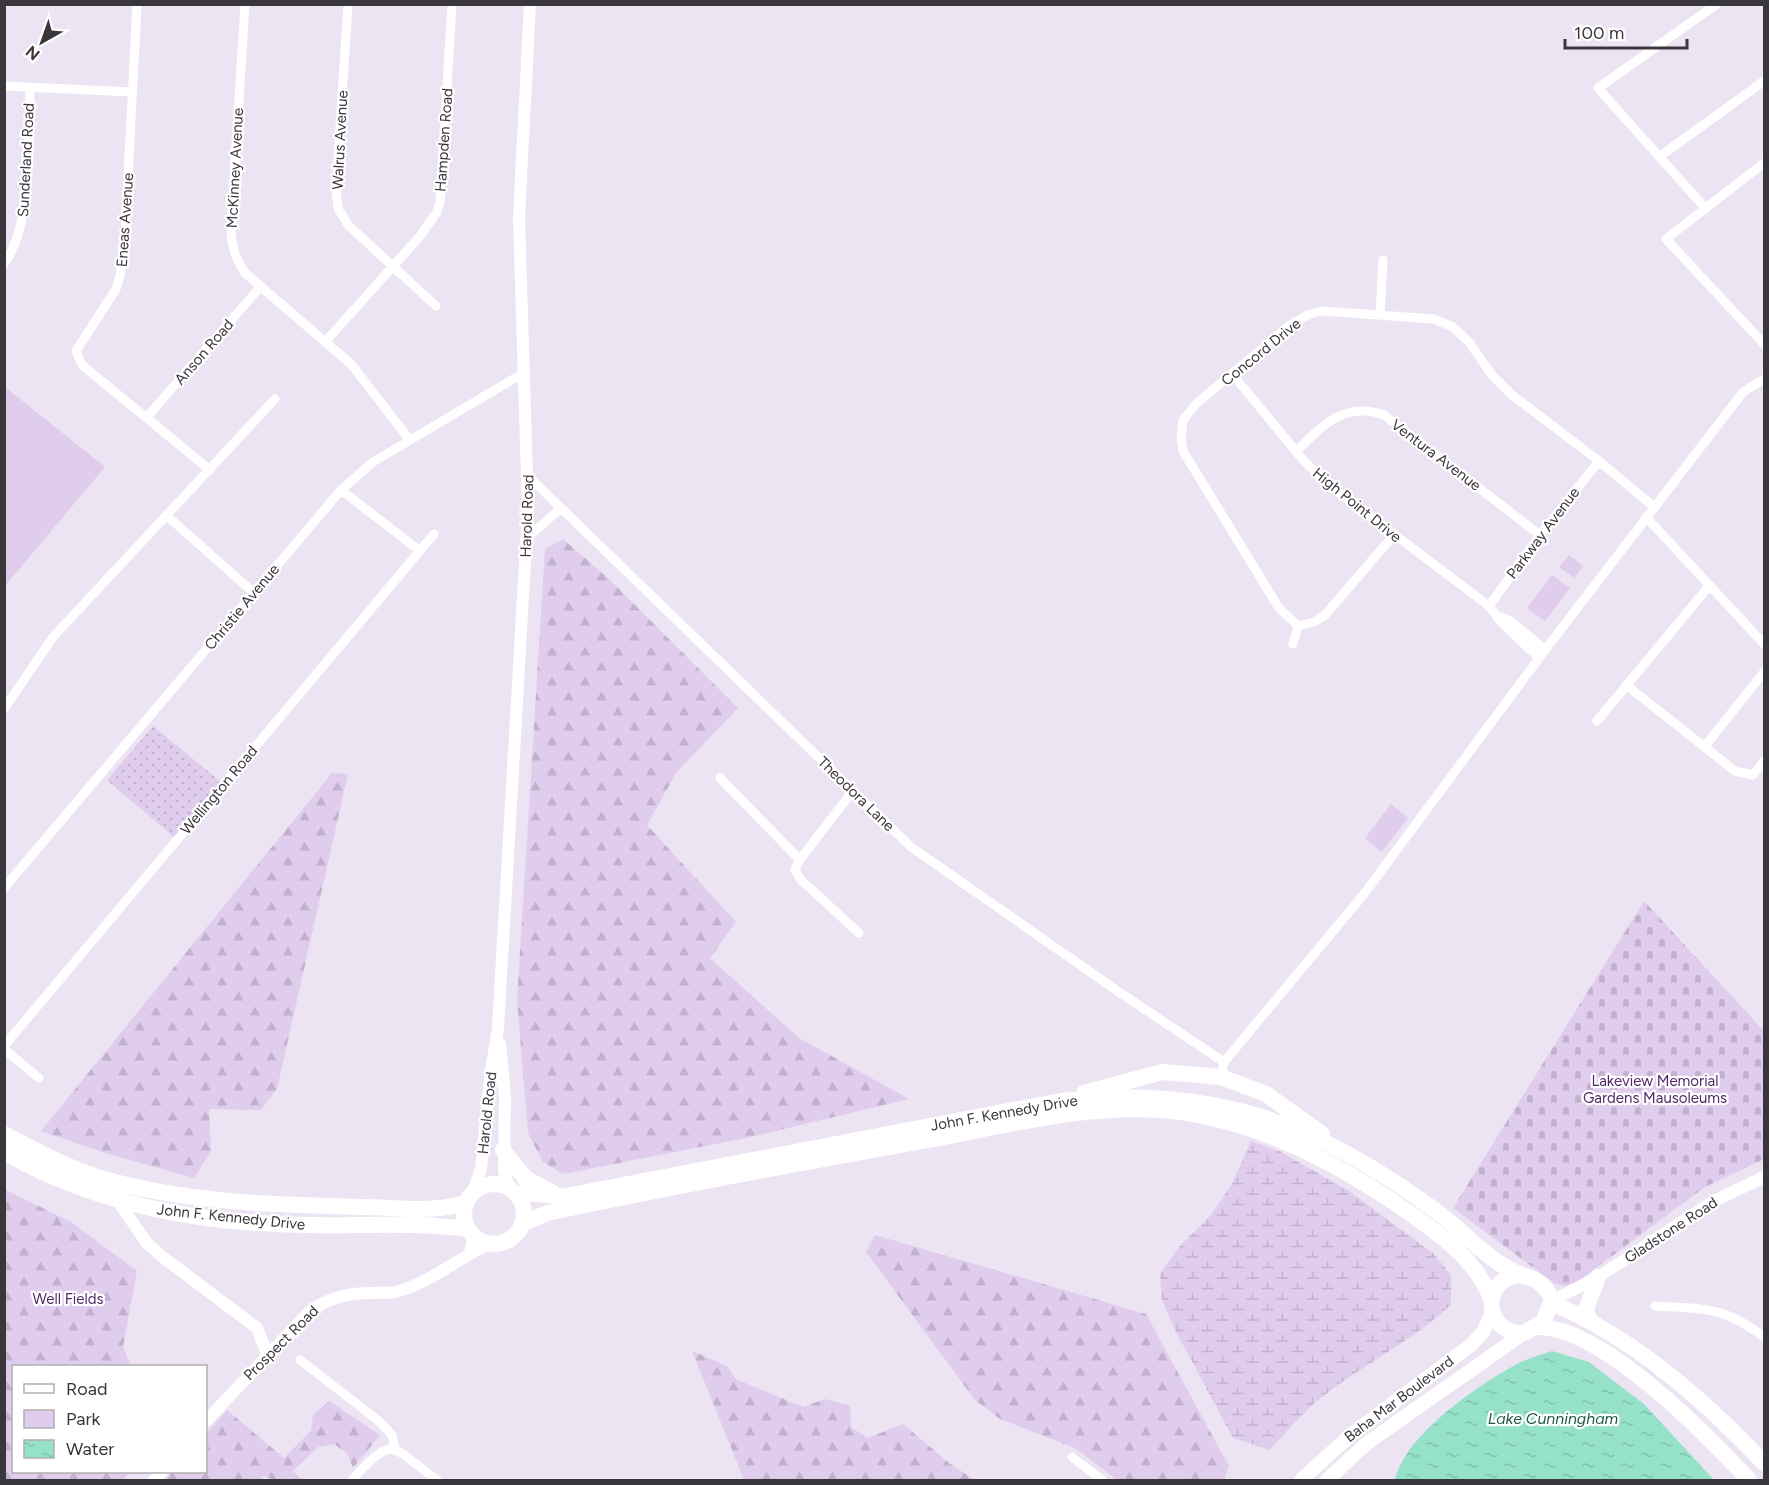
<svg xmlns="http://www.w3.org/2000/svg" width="1769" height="1485" viewBox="0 0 1769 1485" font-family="Figtree,sans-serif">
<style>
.green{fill:url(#green-dots)}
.forest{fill:url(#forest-firs)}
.wetland{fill:url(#wetland-marsh)}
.cemetery{fill:url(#cemetery-stones)}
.pitch{fill:#e0cdee}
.water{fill:url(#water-ripples)}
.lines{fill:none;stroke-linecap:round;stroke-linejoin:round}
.street{stroke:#fff;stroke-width:9}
.secondary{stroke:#fff;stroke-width:12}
.primary{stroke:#fff;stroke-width:14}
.highway{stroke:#fff;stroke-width:16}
.labels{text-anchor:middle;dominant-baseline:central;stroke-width:4.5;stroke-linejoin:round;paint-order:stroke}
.street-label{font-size:15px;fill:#3a373c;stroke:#fff}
.park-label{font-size:15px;fill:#522969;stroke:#fff}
.water-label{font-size:16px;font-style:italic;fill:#1c5949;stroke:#fff}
</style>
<defs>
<pattern id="green-dots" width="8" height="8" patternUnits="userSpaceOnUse" patternTransform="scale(1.5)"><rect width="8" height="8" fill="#e0cdee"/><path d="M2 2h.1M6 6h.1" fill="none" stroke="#c1b1cd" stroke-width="1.8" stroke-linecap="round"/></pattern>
<pattern id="forest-firs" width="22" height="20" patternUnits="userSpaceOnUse" patternTransform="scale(1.5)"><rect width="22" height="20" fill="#e0cdee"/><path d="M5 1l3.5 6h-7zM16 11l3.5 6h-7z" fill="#c1b1cd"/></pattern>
<pattern id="wetland-marsh" width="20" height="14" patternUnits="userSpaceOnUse" patternTransform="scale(1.5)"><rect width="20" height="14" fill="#e0cdee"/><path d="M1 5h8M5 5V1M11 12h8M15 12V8" fill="none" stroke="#c1b1cd"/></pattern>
<pattern id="cemetery-stones" width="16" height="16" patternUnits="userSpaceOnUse" patternTransform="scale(1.5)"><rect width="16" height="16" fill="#e0cdee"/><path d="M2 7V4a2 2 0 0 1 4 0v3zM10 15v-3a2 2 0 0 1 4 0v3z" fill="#c1b1cd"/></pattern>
<pattern id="water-ripples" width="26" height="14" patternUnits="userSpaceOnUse" patternTransform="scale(1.5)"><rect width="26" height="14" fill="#95e2c9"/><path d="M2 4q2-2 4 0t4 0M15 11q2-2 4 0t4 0" fill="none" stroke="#81c2ae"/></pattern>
</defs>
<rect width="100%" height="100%" fill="#ede4f3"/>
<path class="green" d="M153,726l69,57 -47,55 -68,-58z"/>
<path class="forest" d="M563,539l45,39 130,130 -62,65 -29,52 89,97 -26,36 89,80 110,61 -158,38 -188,37 -20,-12 -15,-29 -11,-133 28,-451z
M332,773l16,1 -71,315 -16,21 -52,-1 2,42 -17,27 -92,-26 -61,-21z
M4,1189l67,33 66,49 -14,76 8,19h-117v106h116l-7,8h-118z
M875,1235l271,79 83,152 -5,14h-107l-42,-32 -75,-29 -25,-19 -109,-148z
M692,1351l35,15 9,13 67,28 22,-8 25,7 1,21 17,11 35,-14 46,39 26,17h-231z
M329,1401l51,34 -27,33 -6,-15 -13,-9 -16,3 -25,24 9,9h-28l-10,-4 -5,4h-95l8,-8h34v-38l21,-24 57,48 27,-27 2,-16z"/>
<path class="wetland" d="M1251,1141l28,10 70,40 85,63 17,21v30c-39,36 -87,59 -129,92 -20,16 -35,34 -52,53l-37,-12 -58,-108 -13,-30 -2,-26 19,-27 31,-31 22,-32z"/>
<path class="cemetery" d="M1644,901l120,130v128l-59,28 -128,95 -12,4 -11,-3 -101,-75z"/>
<path class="pitch" d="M5,387l100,80 -100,119z
M1569,555l14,11 -9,12 -15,-11z
M1552,575l18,13 -25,33 -18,-13z
M1391,804l17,14 -26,34 -17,-14z"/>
<path class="water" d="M1552,1351l37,11 55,42 70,76h-319c10,-45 83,-95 122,-116 11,-6 24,-9 35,-13z"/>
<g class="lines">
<path class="street" d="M137,4l-12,231 -5,41 -4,13 -40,62 6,14 128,105
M245,4l-14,223c0,18 4,31 14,46l106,91 58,75
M348,4l-12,186 2,18 10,17 88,81
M4,86l128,6
M1659,157l105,-76
M1764,163l-98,76 98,105
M1706,209l-108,-121 119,-84
M4,264c30,-42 24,-125 26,-176
M1380,314l3,-54
M326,341l94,-105 17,-24 3,-10 12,-198
M1233,375l71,86 25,24 160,121 12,16 38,36
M147,417l114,-131
M1297,451c25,-26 48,-50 87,-36l156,120
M529,477l382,370 208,145 105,70
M341,490l79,61
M166,515l88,78
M1646,517l118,127
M1393,536l-68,79 -11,7 -16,4 -19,-18 -96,-157 -2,-12 2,-19 14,-17 93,-78 20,-11 12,-3 112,8 19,8 16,15 23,33 20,20 87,66 55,46
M527,538l34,-30
M1489,606l51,-71 59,-74
M1498,616l14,6 33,28
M1293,644l5,-18
M1626,685l109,86 18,4 11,-14
M4,709l49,-72 222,-238
M1597,721l113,-136
M1705,746l59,-74
M720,778l80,82
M852,792l-54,70 -3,8 6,10 58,53
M4,888l337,-398 32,-28 149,-88
M4,1046l430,-512
M4,1049l35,29
M1221,1077l3,-15 140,-168 181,-244 198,-258 21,-13
M1655,1306c50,3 68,0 109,31
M300,1360l79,61 13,14 3,14
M1072,1457l30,23
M352,1480c43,-47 38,-34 85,0"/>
<path class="secondary" d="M500,1044l5,52 -1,75 6,19
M471,1196l10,-27 10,-99 7,-42 30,-517 -9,-294 11,-213
M117,1200l30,43 13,12 97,73 11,28
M470,1253l4,-17
M1552,1301l46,-24 116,-76 50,-24
M206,1421l101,-107c20,-16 39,-21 64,-21 9,-1 20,1 28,-2 34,-10 59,-33 90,-47
M154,1480l8,-8"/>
<path class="primary" d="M1301,1480l52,-47 118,-88 12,-13 9,-19
M1327,1480l40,-37 157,-110"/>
<path class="highway" d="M1084,1093l78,-21 59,5 45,17 56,40
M4,1134c33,17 65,35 100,45 82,24 175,26 259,28 33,0 72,7 104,-5
M503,1150l22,28 28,15
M4,1152c92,53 200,72 304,73 54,1 107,-3 160,4
M464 1214a30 30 0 1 1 60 0a30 30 0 1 1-60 0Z
M515,1193l51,3 495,-95c153,-16 253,21 375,110 30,22 53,52 88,65
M522,1224l25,-11c128,-27 257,-51 386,-74 81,-15 165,-38 248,-27 78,11 149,47 214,91 37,26 79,52 96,95
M1514,1276c17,-2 33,8 38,25l-9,21 -19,11c-36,2 -46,-47 -10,-57z
M1552,1303c82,35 151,96 212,160
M1589,1319l-3,-10 12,-32
M1537,1327c64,-1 169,107 212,153"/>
</g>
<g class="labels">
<g class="street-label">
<text transform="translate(340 140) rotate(-87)">Walrus Avenue</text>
<text transform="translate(444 140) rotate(-86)">Hampden Road</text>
<text transform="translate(26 160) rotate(-87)">Sunderland Road</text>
<text transform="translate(235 168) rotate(-87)">McKinney Avenue</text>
<text transform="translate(125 220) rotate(-86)">Eneas Avenue</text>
<text transform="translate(204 352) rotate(-49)">Anson Road</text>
<text transform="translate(1261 352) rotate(-39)">Concord Drive</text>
<text transform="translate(1436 455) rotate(37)">Ventura Avenue</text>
<text transform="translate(1357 505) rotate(39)">High Point Drive</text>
<text transform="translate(527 516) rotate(-88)">Harold Road</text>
<text transform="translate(1543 533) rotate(-53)">Parkway Avenue</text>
<text transform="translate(242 607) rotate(-50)">Christie Avenue</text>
<text transform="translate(219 790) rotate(-50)">Wellington Road</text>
<text transform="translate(856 794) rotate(44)">Theodora Lane</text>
<text transform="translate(487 1113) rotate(-84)">Harold Road</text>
<text transform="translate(1004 1113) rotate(-10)">John F. Kennedy Drive</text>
<text transform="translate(231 1217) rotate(6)">John F. Kennedy Drive</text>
<text transform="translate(1671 1230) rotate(-33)">Gladstone Road</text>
<text transform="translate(281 1343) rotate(-45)">Prospect Road</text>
<text transform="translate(1399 1399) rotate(-37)">Baha Mar Boulevard</text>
</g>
<g class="park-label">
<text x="1655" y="1081">Lakeview Memorial<tspan x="1655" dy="17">Gardens Mausoleums</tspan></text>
<text x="68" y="1299">Well Fields</text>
</g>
<g class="water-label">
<text x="1553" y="1418">Lake Cunningham</text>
</g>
</g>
<rect width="1769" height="1485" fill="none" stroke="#3a373c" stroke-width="12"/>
<rect x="12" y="1365" width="195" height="108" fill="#ffffff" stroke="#b0afb1" stroke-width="1.5"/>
<rect x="24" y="1384" width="30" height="9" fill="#ffffff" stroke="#b0afb1" stroke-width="1.5"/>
<text x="66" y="1395" font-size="18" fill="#3a373c">Road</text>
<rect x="24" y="1410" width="30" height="18" fill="#e0cdee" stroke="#b0afb1" stroke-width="1.5"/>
<text x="66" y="1425" font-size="18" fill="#3a373c">Park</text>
<rect x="24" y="1440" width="30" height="18" fill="url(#water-ripples)" stroke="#b0afb1" stroke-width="1.5"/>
<text x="66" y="1455" font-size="18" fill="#3a373c">Water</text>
<g transform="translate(42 42) rotate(220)" stroke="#ffffff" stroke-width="4.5" paint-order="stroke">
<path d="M0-4.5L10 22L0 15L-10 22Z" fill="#3a373c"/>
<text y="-9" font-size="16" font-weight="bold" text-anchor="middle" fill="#3a373c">N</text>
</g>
<path d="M1565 39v9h122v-9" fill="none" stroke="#3a373c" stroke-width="3"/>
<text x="1574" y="39" font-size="18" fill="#3a373c" stroke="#ffffff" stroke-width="4.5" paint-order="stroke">100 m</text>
</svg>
